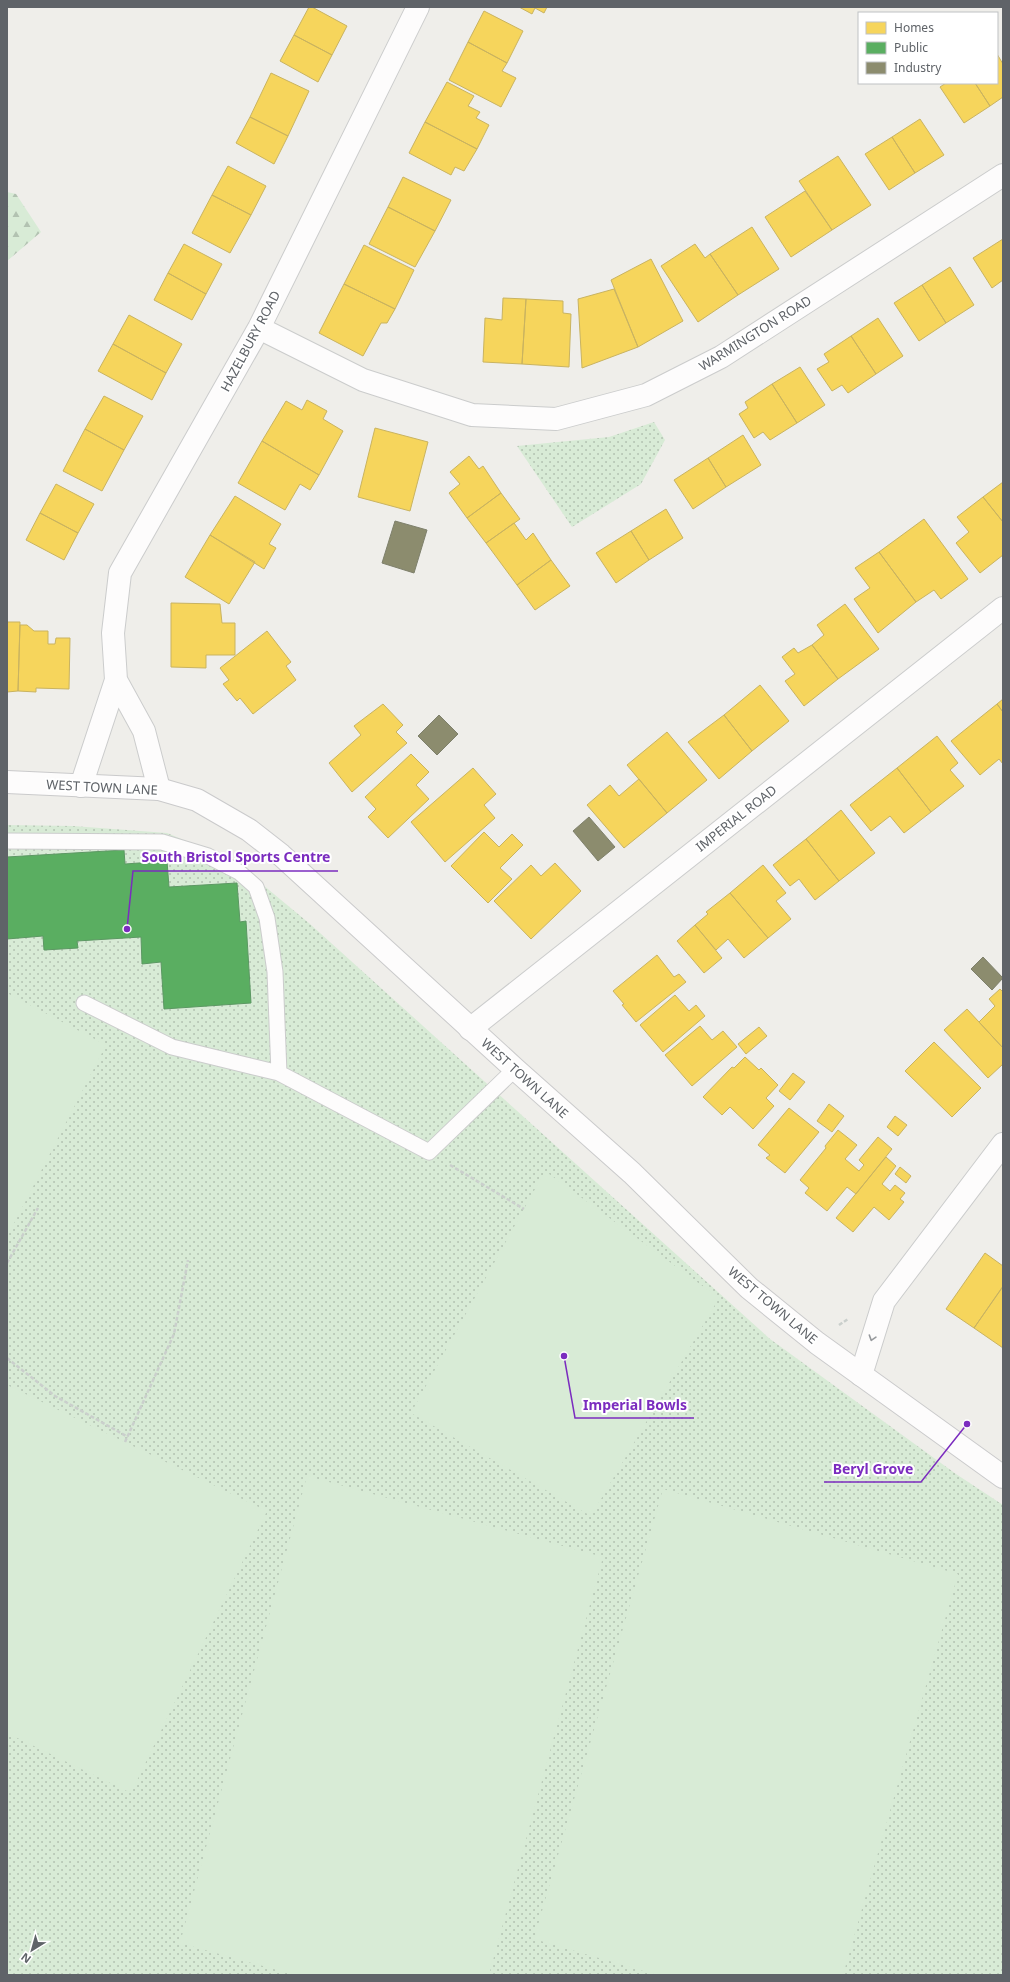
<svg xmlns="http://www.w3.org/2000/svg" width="1010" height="1982" viewBox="0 0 1010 1982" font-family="'Noto Sans',sans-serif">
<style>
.green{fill:url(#green-dots)}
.forest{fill:url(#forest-firs)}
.pitch{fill:#d8ebd6}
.homes{fill:#f6d55c;stroke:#c9b360}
.public{fill:#5aae61;stroke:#5c9863}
.industry{fill:#8c8c6e;stroke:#7e806c}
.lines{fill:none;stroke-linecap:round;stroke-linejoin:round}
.service-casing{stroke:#cbcccc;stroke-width:17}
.minor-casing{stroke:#cbcccc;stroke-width:24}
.secondary-casing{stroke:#cacacb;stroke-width:24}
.path{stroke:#cacfcc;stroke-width:2.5;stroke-dasharray:4 2;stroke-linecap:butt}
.service{stroke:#fdfcfc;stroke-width:15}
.minor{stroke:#fdfcfc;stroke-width:22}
.secondary{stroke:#fdfcfc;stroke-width:22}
.oneway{stroke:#96999c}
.labels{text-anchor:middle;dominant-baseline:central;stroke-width:4;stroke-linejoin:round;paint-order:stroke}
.street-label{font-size:13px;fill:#5f6368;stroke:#fff}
.leader{fill:none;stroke:#7b2cbf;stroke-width:1.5}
.callout-dot{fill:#7b2cbf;stroke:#fff;stroke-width:1.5}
.callout-label{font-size:14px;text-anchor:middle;font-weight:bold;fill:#7b2cbf;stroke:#fff;stroke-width:4;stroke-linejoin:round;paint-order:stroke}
</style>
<defs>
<pattern id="green-dots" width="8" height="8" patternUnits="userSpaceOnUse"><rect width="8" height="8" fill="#d8ebd6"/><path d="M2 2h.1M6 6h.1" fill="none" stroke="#b2c2b1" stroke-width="1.8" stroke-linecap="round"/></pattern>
<pattern id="forest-firs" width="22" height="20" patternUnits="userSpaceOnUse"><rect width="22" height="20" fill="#d8ebd6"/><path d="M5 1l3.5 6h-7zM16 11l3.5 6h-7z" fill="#b2c2b1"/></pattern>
</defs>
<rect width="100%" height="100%" fill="#efeeea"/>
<path class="green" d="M654,422l11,18 -24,44 -69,43 -55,-81 92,-9z
M7,825l66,1 94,7 67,28 76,63 460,415 186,135 47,31v470h-996z"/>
<path class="forest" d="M7,192l9,2 25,38 -34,29z"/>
<path class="pitch" d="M7,993l99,52 -99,192z
M545,1171l174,127 -128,218 -180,-103z
M7,1385l260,126 -136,282 -124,-60z
M307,1476l296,81 -114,418h-194l-115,-32z
M663,1489l295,85 -115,401h-186l-123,-36z"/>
<path class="homes" d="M309,7h3l35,19 -15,29 -38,-20z
M519,7h28l-3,6 -9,-5 -3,6z
M484,11l39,20 -16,32 -39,-21z
M294,35l38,20 -14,27 -38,-21z
M468,42l39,21 -5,8 14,7 -15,29 -52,-27z
M997,54l6,10v33l-13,9 -15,-23h22z
M271,73l38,18 -21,45 -38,-19z
M447,82l27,14 -6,10 12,6 -4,6 13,7 -12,24 -52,-27z
M946,83h29l15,23 -26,17 -24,-36z
M250,117l38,19 -14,28 -38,-21z
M920,119l24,36 -29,18 -23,-36z
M425,122l52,27 -13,22 -9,-4 -4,8 -42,-22z
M892,137l23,36 -26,17 -24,-36z
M838,156l33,49 -39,25 -33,-49z
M228,166l38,20 -15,29 -39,-20z
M403,177l48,23 -16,31 -47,-24z
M805,191l27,39 -41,27 -26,-40z
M212,195l39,20 -21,38 -38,-20z
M388,207l47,24 -20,36 -46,-23z
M752,227l27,42 -41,26 -28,-41z
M1003,239v41l-11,8 -19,-30z
M184,244l38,20 -16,30 -38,-21z
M695,244l10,14 5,-4 28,41 -40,27 -37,-56z
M364,245l50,25 -19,39 -51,-25z
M651,259l32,62 -45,26 -27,-67z
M950,267l24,38 -28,18 -24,-38z
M168,273l38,21 -14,26 -38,-20z
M344,284l51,25 -8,14h-6l-18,33 -44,-23z
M922,285l24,38 -27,18 -25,-38z
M614,289l24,58 -56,21 -4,-69z
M503,298l23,1 -4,65 -39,-2 2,-44 17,2z
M526,299l37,2v12l8,1 -2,53 -47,-3z
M129,315l53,29 -16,29 -53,-29z
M878,318l25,38 -27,18 -25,-38z
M851,336l25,38 -28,19 -6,-8 -10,6 -15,-22 12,-7 -5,-8z
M113,344l53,29 -14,27 -54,-29z
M800,367l25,38 -28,18 -25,-39z
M772,384l25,39 -27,17 -7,-8 -9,6 -15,-24 9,-6 -3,-6z
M104,396l39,20 -19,34 -39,-21z
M307,400l20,11 -4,8 20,12 -24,44 -57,-34 24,-40 16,9z
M375,428l53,14 -18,69 -52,-14z
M85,429l39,21 -22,41 -39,-20z
M743,435l18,30 -35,22 -18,-29z
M262,441l57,34 -9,15 -10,-6 -15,26 -47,-27z
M469,456l10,13 4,-3 18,27 -34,25 -18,-25 11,-9 -10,-12z
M708,458l18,29 -33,22 -19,-29z
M1003,482v40l-20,-25z
M56,484l38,20 -16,29 -38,-20z
M501,493l19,26 -34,24 -19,-25z
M235,496l46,28 -12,20 7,4 -12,21 -54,-34z
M983,497l20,25v33l-23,18 -24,-30 13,-11 -12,-15z
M666,509l17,29 -34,22 -18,-29z
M40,513l38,20 -14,27 -38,-20z
M924,519l44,60 -27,20 -7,-9 -18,12 -37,-50z
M514,523l12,17 7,-7 18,27 -34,25 -31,-42z
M631,531l18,29 -33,23 -20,-30z
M210,535l45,27 -26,42 -44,-27z
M879,552l37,50 -38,31 -24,-34 16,-11 -15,-20z
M551,560l19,26 -35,24 -18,-25z
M171,603l49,1 2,19h13v32h-29v13l-35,-1z
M845,604l34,45 -41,30 -26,-34 12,-10 -7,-10z
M7,622h13l-2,69 -11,1z
M20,625h7l7,6h14v13h7l1,-6h14l-1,51 -33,-1v4l-18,-1z
M267,631l24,31 -5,4 10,14 -43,34 -13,-16 -3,3 -14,-17 6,-4 -9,-12z
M812,645l26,34 -34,27 -19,-25 10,-7 -13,-17 12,-9 4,5z
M760,685l29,36 -37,30 -28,-36z
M1003,699v13l-6,-8z
M383,704l20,21 -7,7 11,11 -55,49 -23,-29 32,-28 -7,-9z
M997,704l6,8v52l-4,-5 -19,16 -29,-34z
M724,715l28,36 -33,28 -31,-37z
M667,732l40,48 -40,33 -40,-48z
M937,736l21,27 -8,7 14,16 -33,26 -34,-44z
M411,754l18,18 -13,13 13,14 -41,39 -20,-21 8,-8 -11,-12z
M473,768l23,26 -12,11 11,13 -50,44 -34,-40z
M897,768l34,44 -27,21 -14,-17 -19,15 -21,-26z
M639,779l28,34 -43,35 -37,-43 23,-20 9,11z
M841,810l34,43 -36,28 -33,-42z
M484,832l15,15 13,-13 11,11 -23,23 12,11 -24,24 -37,-37z
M806,839l33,42 -24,19 -16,-21 -9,7 -17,-21z
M555,863l26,28 -50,48 -37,-38 37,-36 10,11z
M763,865l23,28 -10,8 15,18 -23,19 -38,-45z
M730,893l38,45 -24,20 -16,-19 -12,11 -21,-25 13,-11 -2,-2z
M695,925l27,33 -18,15 -27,-32z
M657,955l17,22 5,-3 7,8 -50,40 -14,-17 2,-1 -11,-13z
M1000,989l3,3v56l-24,-26 16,-16 -6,-7z
M675,995l14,16 7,-6 9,11 -42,36 -23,-27z
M967,1009l36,39v16l-15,14 -44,-48z
M700,1026l12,14 11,-9 14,16 -45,39 -27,-31z
M759,1027l8,9 -21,18 -8,-10z
M934,1042l47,46 -29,29 -47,-46z
M745,1057l14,13 2,-2 17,17 -12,13 8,8 -21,23 -23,-22 -8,8 -19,-18 29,-30 2,1z
M793,1073l12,9 -15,18 -11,-9z
M829,1104l15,12 -12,16 -15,-11z
M789,1108l30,24 -34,41 -19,-15 4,-3 -12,-10z
M895,1116l12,9 -9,11 -11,-9z
M838,1130l19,15 -12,14 14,12 5,-6 -5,-5 19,-23 14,12 -36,45 -9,-7 -20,24 -22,-18 4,-5 -9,-8 26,-32 -1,-2z
M886,1157l10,9 -14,18 8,7 5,-6 10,8 -5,6 4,3 -15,18 -15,-13 -21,25 -17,-14z
M900,1167l11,9 -5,7 -11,-9z
M985,1253l18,13v20l-29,42 -28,-19z
M1002,1288h1v60l-29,-20z"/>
<path class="public" d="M124,850l1,14 42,-3 2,26 68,-4 3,39 6,-1 5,82 -87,6 -3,-47 -19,2 -1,-27 -64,4 1,7 -34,2 -1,-14 -36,3v-82z"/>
<path class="industry" d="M395,521l32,9 -13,43 -32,-10z
M439,715l19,19 -21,21 -19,-19z
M589,817l26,30 -17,14 -25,-30z
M983,957l20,21 -11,12 -21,-21z"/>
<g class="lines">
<defs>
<path id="service" d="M7,841l155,1 46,14 31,16 17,15 11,31 8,54 4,101
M84,1003l88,44 107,26 150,79 86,-83"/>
<path id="minor" d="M259,328l104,52 109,35 84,4 90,-24 75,-38 282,-182
M81,786l35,-106
M159,789l-15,-58 -28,-51 -3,-47 7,-60 139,-245 159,-321
M470,1029l533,-421
M861,1375l23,-74 119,-157"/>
<path id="secondary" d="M7,782l152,7 38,11 52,30 32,25 234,214 117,104 117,115 68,55 186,134"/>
</defs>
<use href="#service" class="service-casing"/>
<use href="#minor" class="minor-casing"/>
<use href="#secondary" class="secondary-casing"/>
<path class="path" d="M450,1165l74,44
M7,1263l31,-55
M839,1325l9,-6
M7,1358l48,38 73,41
M125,1442l49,-108 14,-74"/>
<use href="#service" class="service"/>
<use href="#minor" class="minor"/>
<use href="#secondary" class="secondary"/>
</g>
<defs><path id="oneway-chevron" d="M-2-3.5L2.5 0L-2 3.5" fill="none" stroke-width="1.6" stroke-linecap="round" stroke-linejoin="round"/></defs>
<use class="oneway" href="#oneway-chevron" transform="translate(872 1338) rotate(108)"/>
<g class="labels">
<g class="street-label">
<text transform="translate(755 333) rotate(-32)">WARMINGTON ROAD</text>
<text transform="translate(250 341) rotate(-62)">HAZELBURY ROAD</text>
<text transform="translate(102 787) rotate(3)">WEST TOWN LANE</text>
<text transform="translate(736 818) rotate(-38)">IMPERIAL ROAD</text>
<text transform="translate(525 1078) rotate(42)">WEST TOWN LANE</text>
<text transform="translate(773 1305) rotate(40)">WEST TOWN LANE</text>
</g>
</g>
<path class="leader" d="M127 929L133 871H338M564 1356L575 1418H694M967 1424L921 1482H824"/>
<g class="callout-dot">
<circle cx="127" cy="929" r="4"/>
<circle cx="564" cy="1356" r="4"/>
<circle cx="967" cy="1424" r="4"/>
</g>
<g class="callout-label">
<text x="236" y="862">South Bristol Sports Centre</text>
<text x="635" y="1410">Imperial Bowls</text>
<text x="873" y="1474">Beryl Grove</text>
</g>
<rect width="1010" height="1982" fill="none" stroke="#5f6368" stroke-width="16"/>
<rect x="858" y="12" width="140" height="72" fill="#ffffff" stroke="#bfc1c3"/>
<rect x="866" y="22" width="20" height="12" fill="#f6d55c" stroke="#bfc1c3"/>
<text x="894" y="32" font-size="12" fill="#5f6368">Homes</text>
<rect x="866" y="42" width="20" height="12" fill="#5aae61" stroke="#bfc1c3"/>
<text x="894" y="52" font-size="12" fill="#5f6368">Public</text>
<rect x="866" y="62" width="20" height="12" fill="#8c8c6e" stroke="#bfc1c3"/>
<text x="894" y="72" font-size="12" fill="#5f6368">Industry</text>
<g transform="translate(32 1950) rotate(217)" stroke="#ffffff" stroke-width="3" paint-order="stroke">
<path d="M0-3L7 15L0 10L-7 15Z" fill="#5f6368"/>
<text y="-6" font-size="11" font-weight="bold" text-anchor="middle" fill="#5f6368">N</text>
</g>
</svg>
